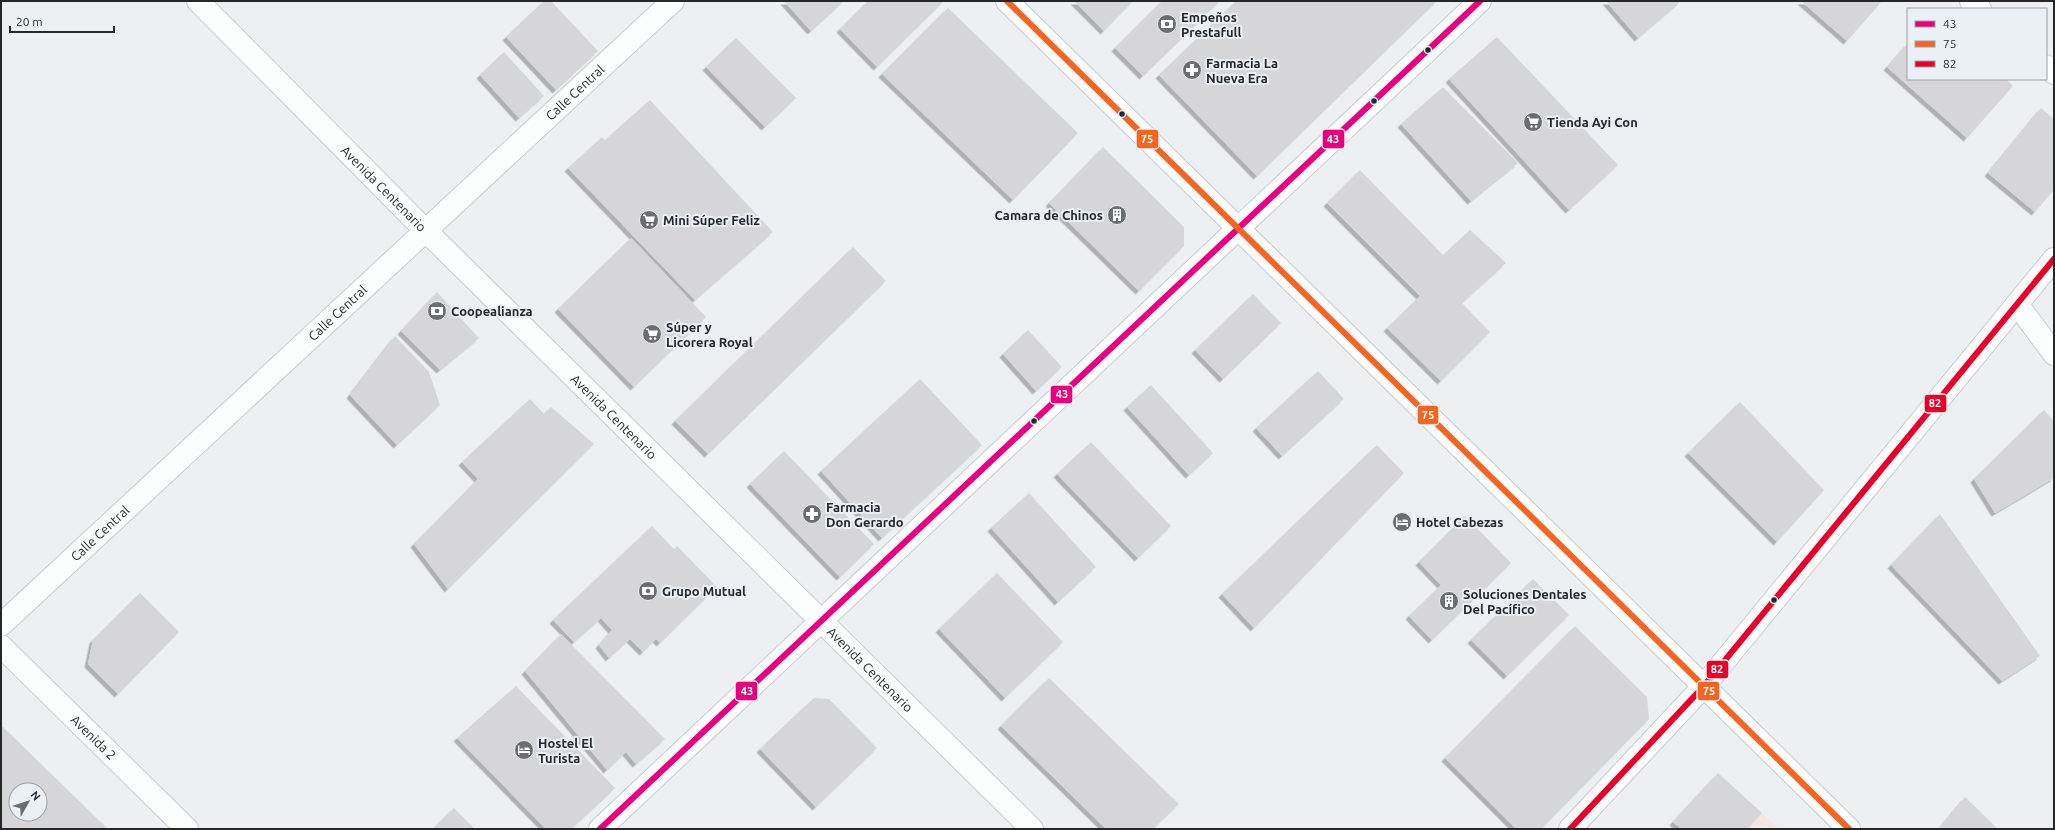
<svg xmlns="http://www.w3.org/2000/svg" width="2055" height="830" viewBox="0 0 2055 830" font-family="Ubuntu,sans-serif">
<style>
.education{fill:#f4e6e5}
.building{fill:#d6d6d8;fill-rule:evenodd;filter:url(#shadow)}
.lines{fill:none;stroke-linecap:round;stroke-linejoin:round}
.street-casing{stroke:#cacccf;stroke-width:24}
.primary-casing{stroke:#cacccf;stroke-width:24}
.street{stroke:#fcfdfd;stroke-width:22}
.primary{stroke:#fcfdfd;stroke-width:22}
.bus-1-casing{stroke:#eaf0f6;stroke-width:9}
.bus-2-casing{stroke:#eaf0f6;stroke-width:9}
.bus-3-casing{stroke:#eaf0f6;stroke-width:9}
.bus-1{stroke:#e5007d;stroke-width:6}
.bus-2{stroke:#f26522;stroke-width:6}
.bus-3{stroke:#e4002b;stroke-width:6}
.bus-dot{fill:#252729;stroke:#eaf0f6;stroke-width:1.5}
.labels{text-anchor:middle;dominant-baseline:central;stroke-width:4;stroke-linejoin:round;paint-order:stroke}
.poi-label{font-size:13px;font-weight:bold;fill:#252729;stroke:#eaf0f6;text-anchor:start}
.street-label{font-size:13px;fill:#252729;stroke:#eaf0f6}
.line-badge{stroke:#eaf0f6;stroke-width:1.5}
.badge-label{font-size:11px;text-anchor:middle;font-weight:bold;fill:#fff}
</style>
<defs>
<filter id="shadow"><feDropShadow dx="-3.5" dy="3.5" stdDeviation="0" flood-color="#0004"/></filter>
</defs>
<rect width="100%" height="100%" fill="#edf0f3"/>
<path class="education" d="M1762,813l17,16h-32z"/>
<path class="building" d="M544,1h7l47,50 -42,39 -50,-53z
M784,1h60l-33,30z
M868,1h76l-67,66 -37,-38z
M1074,1h59l-29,30z
M1162,1h58l-77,75 -28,-28z
M1236,1h201l-180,175 -98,-101z
M1606,1h75l-43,37z
M1801,1h81l-35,40z
M948,8l130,125 -65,67 -131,-126z
M1497,37l121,128 -49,45 -120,-131z
M736,38l60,60 -31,29 -59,-60z
M1908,43v36h98l7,7 -46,52 -80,-71z
M504,52l40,44 -25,22 -39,-43z
M1443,87l75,76 -47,38 -70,-77z
M650,100l123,132 -78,68 -127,-132 34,-31 3,3z
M2041,108l13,11v71l-19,22 -47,-39z
M1103,147l81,80v19l-45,45 -90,-88z
M1360,170l83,85 27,-25 36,33 -44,40 28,29 -49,49 -54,-53 33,-32 -93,-93z
M631,238l75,79 -72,70 -76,-78z
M853,247l33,34 -178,173 -33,-33z
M437,292l42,46 -39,32 -39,-39z
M1253,294l28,29 -58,56 -28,-29z
M1028,330l34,37 -26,24 -33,-37z
M395,336l34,36 11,33 -43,40 -47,-50z
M1318,371l26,28 -62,57 -26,-28z
M920,379l62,66 -100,93 -61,-67z
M1151,385l62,68 -24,22 -62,-68z
M530,399l14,15 7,-7 43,37 -146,145 -34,-45 64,-65 -16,-17z
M1740,402l84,88 -47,52 -89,-89z
M2044,410l10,11v57l-59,35 -21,-34z
M1091,442l80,84 -33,32 -81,-84z
M1377,445l27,28 -150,155 -32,-34z
M784,451l90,93 -34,33 -90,-93z
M1029,493l67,74 -38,35 -67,-74z
M1940,514l100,142 -38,25 -111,-116z
M1465,516l46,47 -79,77 -23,-24 32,-31 -22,-23z
M652,526l22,23 3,-3 40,41 -57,56 -4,-4 -13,13 -13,-13 -21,19 -10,-13 13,-15 -11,-12 -27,24 -21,-22z
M997,573l66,69 -58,56 -66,-69z
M1533,579l36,36 -62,61 -36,-36z
M140,593l39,39 -61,62 -30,-30 5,-24z
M1575,626l72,71 2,22 -108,110h-25l-71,-71z
M561,634l104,105 -29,25 -10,-12 -19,18 -82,-99z
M1049,678l130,126 -26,25h-47l-105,-103z
M516,686l99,102 -44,41h-25l-89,-91z
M814,698l15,1 48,49 -61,59 -56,-58z
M1,725l107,104h-107zM16,790h24v24h-24z
M1718,773l44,40 -15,16h-65l-9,-7z
M1965,797l33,32h-59z
M454,808l21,21h-42z"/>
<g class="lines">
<defs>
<g id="street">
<path d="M1007,1l842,828"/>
<path d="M1971,1l9,8"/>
<path d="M2046,66l8,7"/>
<path d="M2017,304l37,50"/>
<path id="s1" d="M1,625l672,-624"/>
<path id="s2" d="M1,646l186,183"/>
<path d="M600,829l880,-828"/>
<path d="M1570,829l133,-142 351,-428"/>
</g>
<g id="primary">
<path id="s3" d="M198,1l227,229 607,599"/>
</g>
</defs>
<use href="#street" class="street-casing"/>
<use href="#primary" class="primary-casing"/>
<use href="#street" class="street"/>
<use href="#primary" class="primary"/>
<defs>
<path id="bus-1" d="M600,829l880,-828"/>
<path id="bus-2" d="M1007,1l842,828"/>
<path id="bus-3" d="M1570,829l133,-142 351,-428"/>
</defs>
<use href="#bus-1" class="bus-1-casing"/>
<use href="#bus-2" class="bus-2-casing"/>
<use href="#bus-3" class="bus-3-casing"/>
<use href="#bus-1" class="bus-1"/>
<use href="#bus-2" class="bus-2"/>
<use href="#bus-3" class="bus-3"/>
</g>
<defs>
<symbol id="bank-disc" viewBox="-11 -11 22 22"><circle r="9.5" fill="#6b6d70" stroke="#eaf0f6"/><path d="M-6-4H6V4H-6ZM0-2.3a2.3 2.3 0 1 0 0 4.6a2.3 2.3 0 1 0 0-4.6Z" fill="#fff"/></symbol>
<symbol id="pharmacy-disc" viewBox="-11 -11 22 22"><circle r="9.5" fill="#6b6d70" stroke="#eaf0f6"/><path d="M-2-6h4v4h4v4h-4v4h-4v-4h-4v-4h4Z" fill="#fff"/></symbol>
<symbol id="supermarket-disc" viewBox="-11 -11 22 22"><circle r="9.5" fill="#6b6d70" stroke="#eaf0f6"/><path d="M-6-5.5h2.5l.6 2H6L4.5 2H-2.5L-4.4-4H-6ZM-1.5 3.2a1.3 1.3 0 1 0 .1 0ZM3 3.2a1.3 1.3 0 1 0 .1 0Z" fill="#fff"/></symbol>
<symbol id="building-disc" viewBox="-11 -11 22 22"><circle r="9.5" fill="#6b6d70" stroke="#eaf0f6"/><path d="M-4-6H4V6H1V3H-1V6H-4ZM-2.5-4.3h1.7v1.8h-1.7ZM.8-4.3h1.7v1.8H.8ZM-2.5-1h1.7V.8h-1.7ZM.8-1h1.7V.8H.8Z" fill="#fff"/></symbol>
<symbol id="hotel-disc" viewBox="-11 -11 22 22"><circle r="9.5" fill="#6b6d70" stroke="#eaf0f6"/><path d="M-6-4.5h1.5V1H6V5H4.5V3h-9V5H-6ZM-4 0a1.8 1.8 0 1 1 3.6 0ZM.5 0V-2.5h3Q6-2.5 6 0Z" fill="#fff"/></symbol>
</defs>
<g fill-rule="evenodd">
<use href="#bank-disc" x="1156" y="13" width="22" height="22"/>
<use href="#pharmacy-disc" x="1181" y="59" width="22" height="22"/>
<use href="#supermarket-disc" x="1522" y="111" width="22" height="22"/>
<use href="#building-disc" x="1106" y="204" width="22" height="22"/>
<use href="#supermarket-disc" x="638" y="209" width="22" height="22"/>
<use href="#bank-disc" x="426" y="300" width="22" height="22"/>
<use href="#supermarket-disc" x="641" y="323" width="22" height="22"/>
<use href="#pharmacy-disc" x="801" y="503" width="22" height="22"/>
<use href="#hotel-disc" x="1391" y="511" width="22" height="22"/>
<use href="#bank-disc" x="637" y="580" width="22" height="22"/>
<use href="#building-disc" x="1438" y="590" width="22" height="22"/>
<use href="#hotel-disc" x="513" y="739" width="22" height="22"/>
</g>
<g class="bus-dot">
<circle cx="1428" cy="50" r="3.5"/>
<circle cx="1374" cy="101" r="3.5"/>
<circle cx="1122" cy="114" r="3.5"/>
<circle cx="1034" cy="421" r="3.5"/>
<circle cx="1774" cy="600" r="3.5"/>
</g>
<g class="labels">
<g class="poi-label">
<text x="1181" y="17">Empeños<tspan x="1181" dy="15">Prestafull</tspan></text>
<text x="1206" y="63">Farmacia La<tspan x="1206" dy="15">Nueva Era</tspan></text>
<text x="1547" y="122">Tienda Ayi Con</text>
<text x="1103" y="215" text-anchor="end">Camara de Chinos</text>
<text x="663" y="220">Mini Súper Feliz</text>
<text x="451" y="311">Coopealianza</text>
<text x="666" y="327">Súper y<tspan x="666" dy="15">Licorera Royal</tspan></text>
<text x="826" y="507">Farmacia<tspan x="826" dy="15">Don Gerardo</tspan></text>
<text x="1416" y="522">Hotel Cabezas</text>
<text x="662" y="591">Grupo Mutual</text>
<text x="1463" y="594">Soluciones Dentales<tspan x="1463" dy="15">Del Pacífico</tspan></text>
<text x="538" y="743">Hostel El<tspan x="538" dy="15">Turista</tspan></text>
</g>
<g class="street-label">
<text stroke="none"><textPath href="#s1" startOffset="783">Calle Central</textPath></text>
<text stroke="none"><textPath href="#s3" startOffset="264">Avenida Centenario</textPath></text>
<text stroke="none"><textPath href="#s1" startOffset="459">Calle Central</textPath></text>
<text stroke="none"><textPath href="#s3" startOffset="588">Avenida Centenario</textPath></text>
<text stroke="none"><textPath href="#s1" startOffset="135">Calle Central</textPath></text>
<text stroke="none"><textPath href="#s3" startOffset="948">Avenida Centenario</textPath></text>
<text stroke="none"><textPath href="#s2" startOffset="130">Avenida 2</textPath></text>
</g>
</g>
<g class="line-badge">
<rect x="1136" y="129" width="23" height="20" rx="4" fill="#f26522"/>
<rect x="1322" y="129" width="23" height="20" rx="4" fill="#e5007d"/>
<rect x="1050" y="385" width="23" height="19" rx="4" fill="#e5007d"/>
<rect x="1924" y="394" width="23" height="19" rx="4" fill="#e4002b"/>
<rect x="1417" y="405" width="22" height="20" rx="4" fill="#f26522"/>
<rect x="1706" y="660" width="23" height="19" rx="4" fill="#e4002b"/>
<rect x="735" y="681" width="23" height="20" rx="4" fill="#e5007d"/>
<rect x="1697" y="681" width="23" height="20" rx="4" fill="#f26522"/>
</g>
<g class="badge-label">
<text x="1147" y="143">75</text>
<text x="1333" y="143">43</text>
<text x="1062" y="398">43</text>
<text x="1935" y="407">82</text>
<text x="1428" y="419">75</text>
<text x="1717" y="673">82</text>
<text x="747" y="695">43</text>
<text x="1709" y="695">75</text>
</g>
<rect width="2055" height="830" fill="none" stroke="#252729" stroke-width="4"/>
<rect x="1907" y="8" width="140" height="72" fill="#eaf0f6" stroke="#9ba0a4"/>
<rect x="1915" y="21" width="20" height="6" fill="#e5007d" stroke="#9ba0a4"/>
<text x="1943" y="28" font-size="12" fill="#252729">43</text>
<rect x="1915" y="41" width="20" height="6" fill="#f26522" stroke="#9ba0a4"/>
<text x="1943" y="48" font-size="12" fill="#252729">75</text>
<rect x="1915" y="61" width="20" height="6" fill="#e4002b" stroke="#9ba0a4"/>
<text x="1943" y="68" font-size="12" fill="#252729">82</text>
<g transform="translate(28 802) rotate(51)"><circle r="19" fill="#eaf0f6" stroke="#9ba0a4"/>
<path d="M0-3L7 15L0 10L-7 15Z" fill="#6b6d70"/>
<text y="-6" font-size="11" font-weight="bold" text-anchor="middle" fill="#252729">N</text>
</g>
<path d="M10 26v6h104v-6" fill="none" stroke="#252729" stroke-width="2"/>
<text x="16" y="26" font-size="12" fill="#252729" stroke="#eaf0f6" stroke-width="3" paint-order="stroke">20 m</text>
</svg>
